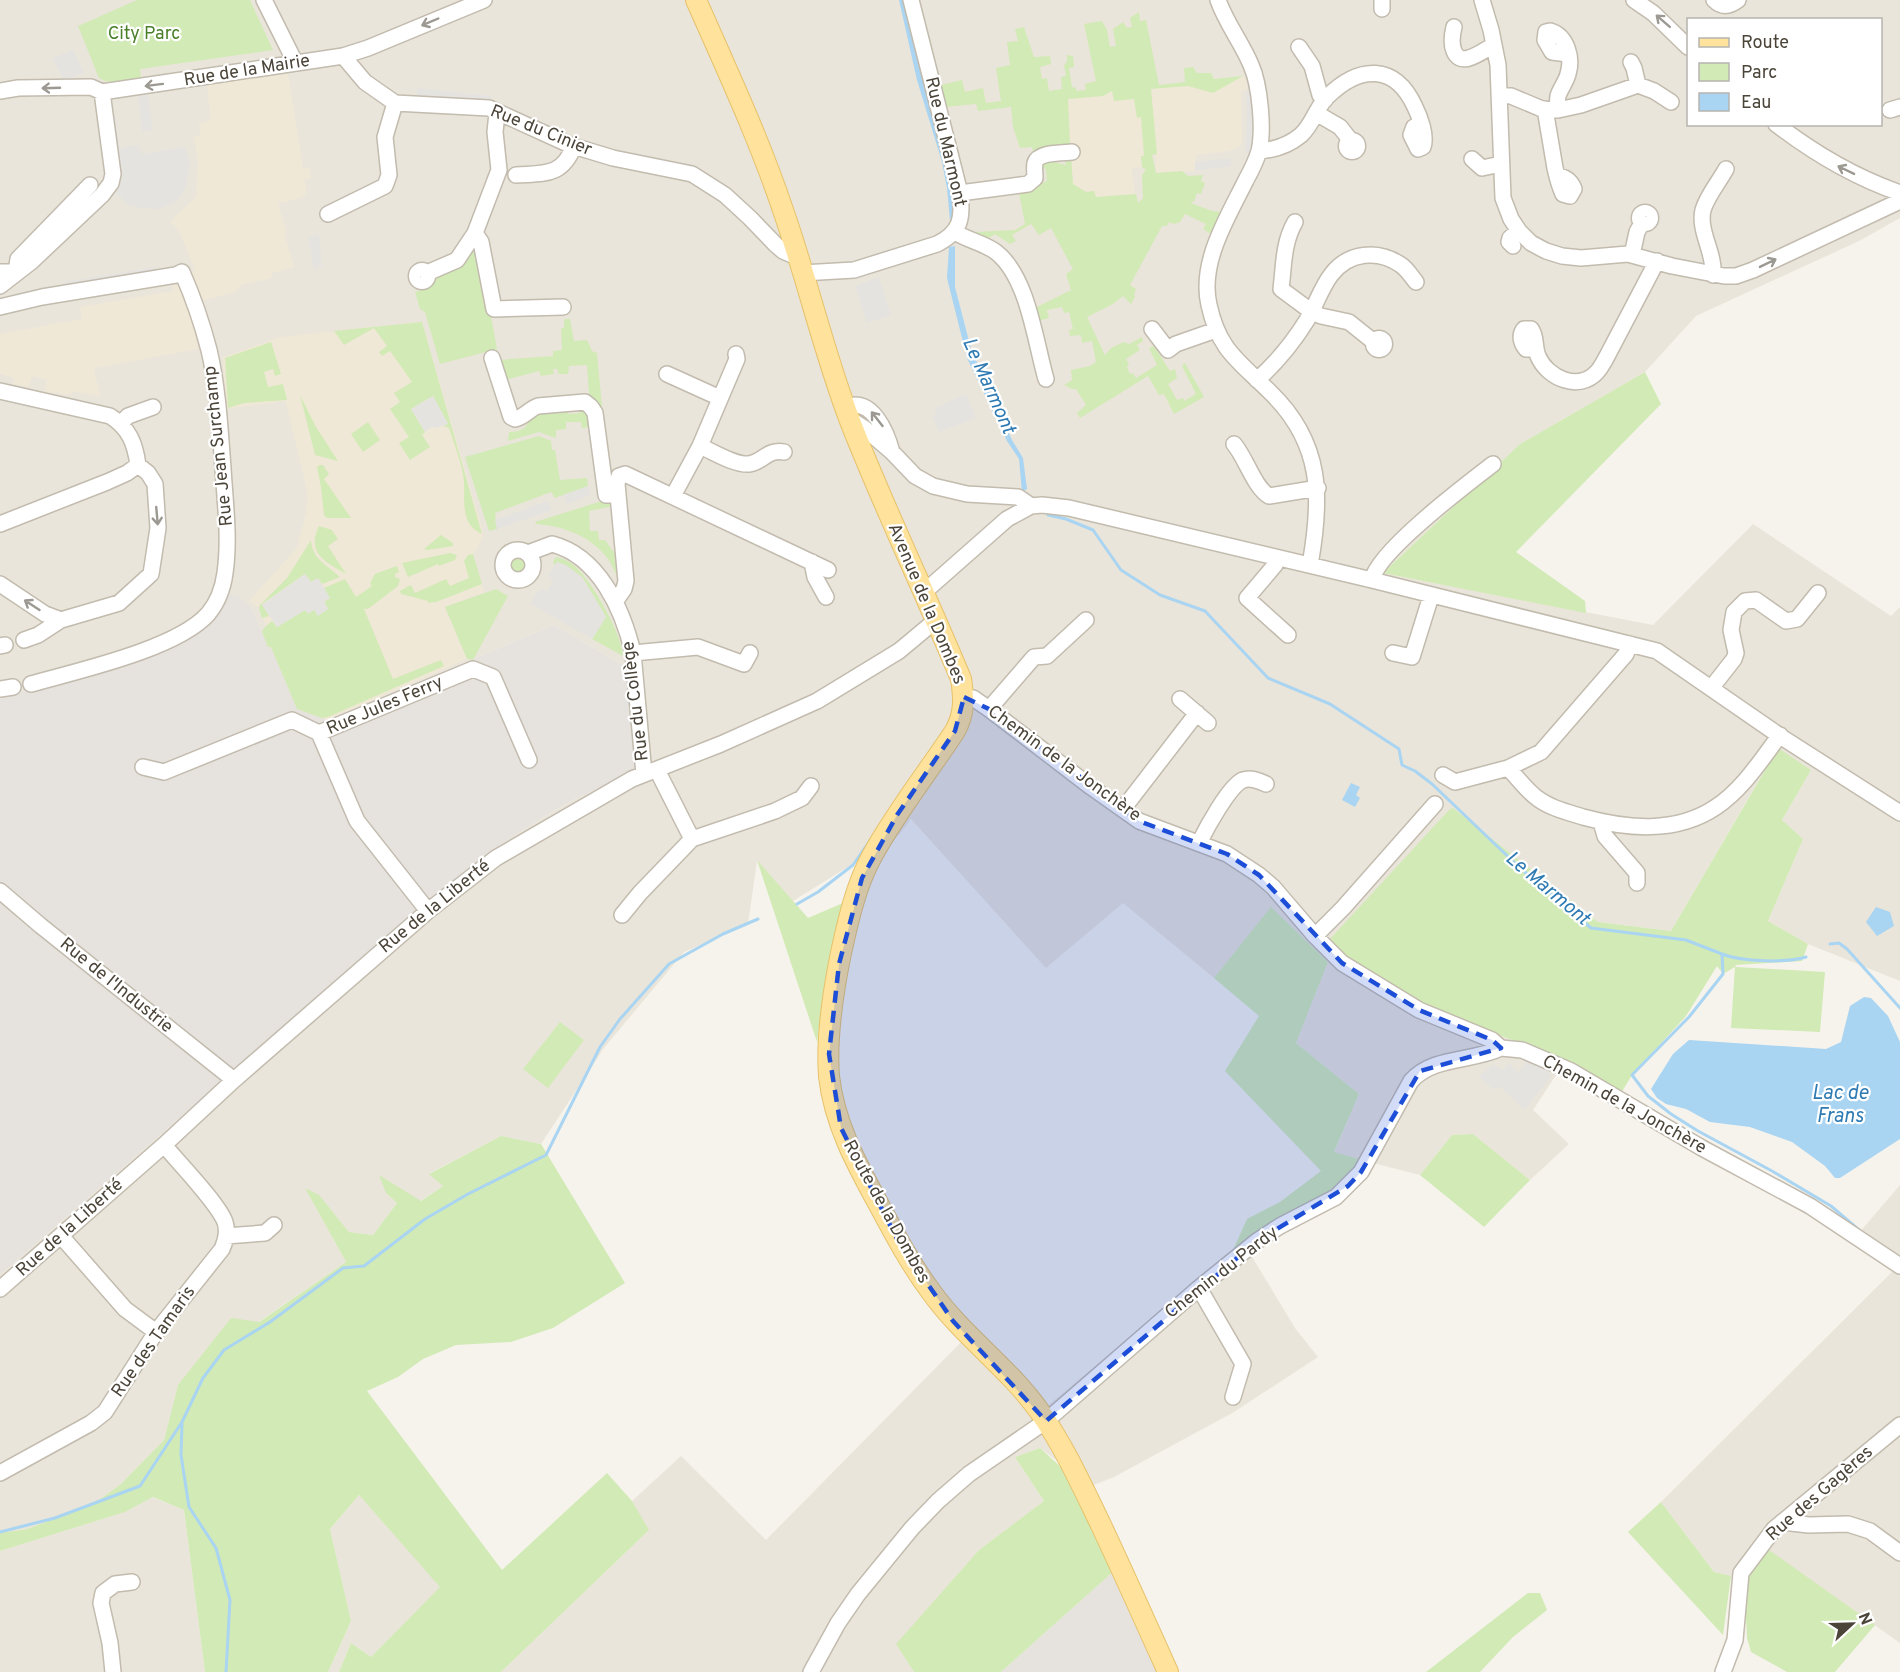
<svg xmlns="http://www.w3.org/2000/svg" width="1900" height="1672" viewBox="0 0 1900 1672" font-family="Overpass,sans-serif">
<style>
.residential{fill:#eae5da;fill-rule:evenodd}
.industrial{fill:#e6e2dd}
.education{fill:#efe8d6}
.green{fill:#d2eab5}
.parking{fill:#e5e3e0}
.water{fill:#a9d4f2}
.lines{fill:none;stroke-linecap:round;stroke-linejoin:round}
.stream{stroke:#a9d4f2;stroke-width:3}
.minor-casing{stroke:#c2bbae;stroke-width:18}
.major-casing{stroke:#e6c16a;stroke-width:22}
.minor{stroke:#fff;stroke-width:15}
.major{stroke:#ffe39c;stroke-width:20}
.oneway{stroke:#9c9892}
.marked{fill:#1d4ed8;fill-opacity:0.2;stroke:#1d4ed8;stroke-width:4.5;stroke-dasharray:12 8;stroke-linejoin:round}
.labels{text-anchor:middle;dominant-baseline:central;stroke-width:4.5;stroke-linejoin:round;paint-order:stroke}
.park-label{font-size:18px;fill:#4a7f2a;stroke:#fff}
.street-label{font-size:18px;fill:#4b4439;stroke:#fff}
.water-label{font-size:20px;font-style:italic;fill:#2e7ab2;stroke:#fff}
</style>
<rect width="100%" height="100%" fill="#f6f3ec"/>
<path class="residential" d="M0,0h1900v218l-41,23 -163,75 -51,56 -125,72 -137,129 270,52 100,-101 138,92 9,-9v374l-92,-37 -40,-23 35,-82 -21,-19 29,-50 -34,-21 -106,182 -73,-9 -145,-114 -31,198 95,36 41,30 -25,38 36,34 -39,36 -57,-46 -21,1 -32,40 -86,-22 25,-59 -63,-51 32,-81 -57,-54 -57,70 -91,-75 -77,65 -135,-149 -12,16 -106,66 -36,-40 -9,63 -64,28 -80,96 -63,96 -40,-8 -71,37 13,13 -23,15 -34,-8 11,10 -24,32 -24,-3 -30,-36 -13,-7 40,73 -88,60 -80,63 -14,55 -43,44 -29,21 -65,24 -27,4v-258l408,-357 84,-67 46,-31 31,-18 67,-31 -10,-104 -72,-42 -227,95 -59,-73 -16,-38 -36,7 -33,23 -183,60zM1688,20h192v104h-192z
M1900,1185v458l-130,-92 -26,29 -30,-8 -53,-70 233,-232 -42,-29z
M1233,1250l18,5 44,73 23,29 -84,55 -120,65 -23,9 -51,-38 -25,9 29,44 -65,49 -82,94 17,28h-413l147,-141 -16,-30 49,-45 85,84 207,-210 71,79z
M359,1495l82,92 -70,70 -20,-14 -12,29h-11l23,-51 -21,-92z
M152,1497l32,13 21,162h-205v-121l125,-39z"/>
<path class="industrial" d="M237,595l15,14 16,37 59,74 227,-95 72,42 10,104 -67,31 -31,18 -46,31 -84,67 -408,357v-576l183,-60 33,-23 9,-20z
M1114,1571l45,101h-158z"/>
<path class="education" d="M288,73l15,96 6,-2 2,11 -7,1 3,15 -14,6 -15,3 8,29 -2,1 10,34 -22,6v4l-4,2 -27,6 -6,7 -31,8 -10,-7 -6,-19 7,-3 -4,-11 -12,-29 -9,-9 26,-25 2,-37 -4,-23 6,-1 -1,-12 12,-4 -4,-35z
M1243,76l4,6v7l-6,2 1,54 -13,6 -33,4 -1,16 -39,3 -2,-53 -4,-32z
M1112,91l22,8 3,18h4l3,39 -3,1 1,10 -11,1 5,31 -31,4 -32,-19 -6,-89z
M182,280l16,54 -3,1 3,14 -104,19 6,28 -28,-5 -1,4 -26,-4 2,-11 -15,-4 -3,11 -16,-3 1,-6 -14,-4v-40l82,-15 -2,-12 93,-16 -1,-10z
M422,322l61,210 -2,9 -8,14 11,37 -39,15 22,52 -140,61 -30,-11 -26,-62h-3l-6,-15 4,-6 -7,-18 -10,-7 48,-53 9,-35 2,-18 -22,-94 -61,8 -2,-52 58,-20z"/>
<path class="green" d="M137,0h113l23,50 -133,19 1,8 -28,5 -8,-1 -6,-3 -21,-52z
M1139,12l1,9 6,-1 13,65 26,-3 -1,-14 9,-1 4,6h14l3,6 29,-3 -30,17 -25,-7 -37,3 6,65 -5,1 4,18 26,-2 6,5 15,-1 -2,6 4,2 -4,11 -4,-1 -3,9 -2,-1 -1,2 21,8 10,1 -11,22 -8,-5 3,-5 -21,-10 -5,8 -6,2 -5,-2 -2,4h-5l-32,59 6,4 -2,6 1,2 -4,7 -8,-8 -10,8 -26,13 18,38 6,-7 13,-6 5,2 13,-7 1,4 -6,4 3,5 -14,9 3,6 -2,2 3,7 3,-1 3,5 21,-13 -8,-17 5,-2 16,25 5,-2 2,9 -9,6 9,16 6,-2 1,3 12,-7 -14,-28 3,-3 19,34 -30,17 -10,-20 -5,1 -11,-19 -68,42 -3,-5 9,-8 -10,-16h-4l-8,-4 8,-5 -1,-10 19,-4 6,-4 -4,-21 -10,2 -1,-8 -11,1 -1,-6 4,-1 -4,-17 -5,1 -2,-6 -15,3 2,8 -11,3 -3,-13 36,-18 -5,-16 7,-5 -22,-41 -12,7 -8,-11 -19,11 4,6 -6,3 -15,-10 -8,5 -12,-4 1,-3 39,-2 10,-6 -6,-31 28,-12 -1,-12 -7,-2 8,-7 19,5 -1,-8 6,-1 2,28 13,8 8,-1 2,6 40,-3 2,9 5,-5 -1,-23 4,-5 -4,-3 -1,-11h3l-3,-39 -4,1 -3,-19 -20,2 -2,-10 -9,5 -35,3 2,45 -4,4 -32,7 -2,-8 -12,1 -7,-21 -2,-20 -33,4 -2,-7 -31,3 -4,-22 21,-5 3,12 18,-4 3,15 15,-2 -5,-33 14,-3 -3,-23 11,-1 -3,-12 9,-2 10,30 16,-1 1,8 -11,3 2,12 5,-1 2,13 13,-2 -1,-12 5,-1 -2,-11 3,-3v-7l6,1 1,11 -5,1 3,19 4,1v3l10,-1 -1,-6 11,-3 -12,-57 18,-3 5,9 3,17 6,-1 -3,-17 10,-7 4,6 5,-1 -2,-9z
M473,246h5l19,103 -57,15 -15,-52 -5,-3 -5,-17 14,-4 17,-20z
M564,319h6l4,22 13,-1 5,11 5,2 8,86 -10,-35 -6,-10 -2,-29 -18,1 -1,8h-9l-2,-5h-4l1,5 -13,2 -2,-5 -34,9 -6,-20 54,-4v-5l9,-1 -1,-22h3z
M422,322l60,212c-25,-11 -15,-38 -19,-60 -3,-15 -9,-31 -14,-46l-6,-2 5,-2 -15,-28 -22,13 14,23 -3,3 8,12 -20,13 -11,-17 10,-6 -19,-28 10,-7 -6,-9 18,-11 -22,-31 -8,5 -3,-4 8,-6 -13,-18 -30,17 -10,-14z
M271,342l10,32 -6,2 -2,-7 -9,3 4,15 15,-3 4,16 -43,3 -16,5 -3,-50z
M1645,372l16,32 -145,148 69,49 1,12 -203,-40 137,-129z
M300,395l16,32 22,34 -23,-6z
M586,406l5,21 -9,1 -1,-6h-15v7l-10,1v8l-17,-6 -31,9 1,-9c19,-1 16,-6 25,-20l34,-4v6l12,-1v-6z
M368,422l12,18 -17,12 -12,-18z
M539,436l12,5 1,9h3l5,30 27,-2 1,8 -33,12 -4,-6 -56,21 2,16 -8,2 -24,-74z
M320,465h3l6,9 -5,5 27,39h-24l-3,-3 -3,-28 -4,-20z
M605,500l6,1 3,5 -25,5 1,20h8l1,9h6l8,11h4l2,29c-4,-7 -7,-15 -11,-21 -17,-23 -45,-33 -72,-35l-1,-2z
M319,526l13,4 6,9 -10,7 18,28c-21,-12 -40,-21 -27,-48z
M441,535l12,8v3l-25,4 -4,-1z
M311,540c1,19 16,25 29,37l-18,7 -4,-6 -7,4 -6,-8 -43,30 7,12 -7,2 -3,-10 1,-3 27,-27z
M450,553l7,2 -2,5 -16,6 -1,-2 -30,13 -6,-14z
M473,554l9,30 -46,18 -8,1v-2l-27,-7 -1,-3 11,-6 4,8 31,-14 4,7 19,-8 -5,-17 4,-6z
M510 565a9 9 0 1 1 18 0a9 9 0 1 1-18 0Z
M556,557c9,2 15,5 21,11 16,15 45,66 46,88l-31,-17 14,-22 -24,-40 -25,-15 -2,4 -2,-4z
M397,566l2,6 -4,2v3l5,2 -2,7 -30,23h-4l29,70 48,-19 3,6 -116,51 -6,1 -25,-9 -26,-62h-3l-6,-15 2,-4 8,-7 5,6 28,-17h9l4,5 10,-6 -4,-8 5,-3 -5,-10 21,-9 11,18 16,-11 -2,-3 5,-9z
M496,589l12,7 -35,64 -6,-1 -22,-52z
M1778,748l33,22 -29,50 21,19 -35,82 40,23 -6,17 -67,4 1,2 89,5 -5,60 -89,-4 4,-61 -12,7 -6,-8 -31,50 -54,59 -11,18 -53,-32 -146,-55 -78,-51 -14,-16 119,-129 4,-2 145,114 73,9z
M757,860l51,58 35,-15 -19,89 -7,50z
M1271,907l57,55 -32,81 63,51 -25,58 28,8 -31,36 -61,30 -37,24 14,-31 33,-17 41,-31 -96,-100 34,-55 -45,-38z
M560,1022l24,18 -36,48 -25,-19z
M1473,1134l57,46 -46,47 -64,-52 32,-40z
M501,1136l40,8 84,139 -72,45 -42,14 -55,3 -33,14 -25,18 -31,14 135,179 105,-97 25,28 17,29 -148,142h-162l12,-29 20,14 69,-70 -81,-92 -29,34 21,92 -23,51h-123l-21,-162 -31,-13 -28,15 -125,39v-18l27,-4 65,-24 29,-21 43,-44 14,-55 53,-67 28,4 87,-60 -41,-74 14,7 30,37 24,3 24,-32 -11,-10 -7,-18 42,26 22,-15 -14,-12z
M1040,1448l22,20 52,103 -113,101h-87l-18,-28 83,-94 65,-49 -29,-44z
M1661,1502l53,70 17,4 -8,59 -95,-103z
M1769,1550l106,75 -40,47h-48l-36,-20 -4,-14 -3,-58z
M1528,1593h12l7,17 -34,27 -33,35h-54z"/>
<path class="parking" d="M73,49l11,24 -20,7 -12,-21z
M417,88l74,8 -1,9 -73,-7z
M1252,91l3,24 -1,21 -3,17 -6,-1 2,-34 -1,-26z
M148,93l4,37 -10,2 -4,-37z
M115,114l5,35 8,-3 11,-1 2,9 44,-7 5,16 -4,24 -8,13 -18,9 -18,-1 -13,-3 -13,-11 6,-16v-11l-5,1 -7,-53z
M1230,158l1,8 -36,5v-9z
M319,234l3,32 -8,3 -6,-31z
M157,267l-2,7 -92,15 1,-7z
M879,277l12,38 -24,8 -12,-37z
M966,394l10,24 -37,14 -7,-16 5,-2 -3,-6z
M433,396l15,28 -11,4 -5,-1 -7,5 -14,-23z
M588,486l3,9 -24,9 -4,-9z
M548,501l4,9 -55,19 -2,-9z
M557,562l9,3 16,12 24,40 -14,22 -61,-35 3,-8 7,-7 6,2 7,-11 -6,-4z
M305,574l6,8 7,-4 12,20 -6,4 4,7 -10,7 -4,-6 -6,4 -3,-4 -28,17 -15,-22z
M1531,1058l21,17 -27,35 -26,-24 -5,4 -15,-13 14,-13 9,6 7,-7 9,9z"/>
<path class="water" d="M899,0h6l47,189 2,30 -4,1 -3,-32 -5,-26 -25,-82z
M955,246v41l16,62 41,91 11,18 4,31 -5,3 -3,-33 -12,-18 -40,-83 -20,-80 2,-31z
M1351,783l9,4 -4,8 4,3 -5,9 -13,-7z
M1876,907l14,5 4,14 -17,10 -11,-14z
M1864,997l7,1 17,18 12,26v97l-60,39h-5l-10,-12 -33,-24 -42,-15 -40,-5 -24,-13 -20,-5 -9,-6 -6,-9 22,-35 16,-14 137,9 15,-7 9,-36z"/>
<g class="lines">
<path class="stream" d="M1048,515l18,4 27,11 28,40 39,25 45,16 63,67 62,26 69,45 3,16 13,6 17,13 87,83 72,61 95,12 36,14 1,20 -34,43 -57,58 16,21 23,18 27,17 74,40 59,35 28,24
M797,904l21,-12 35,-27 18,-26
M1830,944l9,-1 8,6 53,59
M1722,954c20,8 64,9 84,3
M182,1424l-1,31 8,52 27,41 14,52 -4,72
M0,1532l55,-14 85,-32 42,-64 21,-44 21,-28 46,-28 73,-54 21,-2 61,-47 43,-25 78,-39 54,-108 20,-28 49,-55 54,-30 35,-15"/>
<defs>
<path id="minor" d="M264,0l31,62
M1218,0c8,23 24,43 33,65 9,20 13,65 8,86 -3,10 -8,20 -13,29 -18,37 -47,82 -37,125 10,46 30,56 61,87 53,51 52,106 40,173
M1482,0l9,30 7,35 5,133 8,21 8,12 12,12 15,8 16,5 19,2 47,-4 44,12 52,10h12l17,-6 147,-69
M1634,0l19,13 35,34
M1714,0c8,8 16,6 24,0
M1382,9v-9
M1454,27c-2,8 -3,17 0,24 7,18 28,0 40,-6
M1299,47l13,19 8,29 5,5
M343,56l22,26 30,21 94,5 81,37 43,13 79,16 33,21 25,23 26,27 7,6 14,6
M1631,62l3,6 4,17
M0,91l18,-3 73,-1 11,5 241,-36 25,-8 116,-48
M1499,95l12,1 31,13 16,1 23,-5 57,-20 16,6 17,11
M1545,109l10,59c2,9 4,17 8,26l7,2 4,-7c-3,-8 -8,-12 -17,-13
M1558,110c0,-4 -1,-10 0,-14 2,-7 8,-14 10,-22 5,-16 -1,-38 -18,-43l-4,1 -1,8 7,12 16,2
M1890,110l10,-3
M1316,113l24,14 11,14
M1776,124c39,30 78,53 124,69
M1346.5 146a5.5 5.5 0 1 1 11 0a5.5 5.5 0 1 1-11 0Z
M1259,151c15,-1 30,-6 42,-16 12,-11 15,-27 26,-38 32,-32 68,-34 88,10 5,10 12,29 8,40l-5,2 -7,-14 3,-8 7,-3
M1472,159l10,9 19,-4
M516,175c28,-2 46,2 58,-29
M960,193l68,-9 7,-6c0,-4 -1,-11 0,-15 3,-11 28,-10 37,-11
M1639.5 218a5.5 5.5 0 1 1 11 0a5.5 5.5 0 1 1-11 0Z
M328,214l57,-28 4,-11 -4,-38 10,-34
M1295,222c-12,21 -11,43 -14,67l31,23 9,4 28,6 25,20
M955,232c12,8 29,11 41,20 32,25 39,89 50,127
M475,233l6,9 13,67 69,-2
M1513,246l-4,-4 1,-4 9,-7
M1632,255l5,-23 5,-9
M416.5 276a5.5 5.5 0 1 1 11 0a5.5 5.5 0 1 1-11 0Z
M0,272h16l2,-13 72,-74
M427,273l30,-13 18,-27 24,-63 -4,-38 2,-19
M802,273l52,-3 83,-26c24,-12 26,-26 23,-51l-49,-193
M1713,275c2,-22 -15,-44 -10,-65 4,-14 16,-28 23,-41
M0,286l31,-24 71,-67 9,-12 2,-9 -11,-82
M0,307l42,-10 134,-22 6,-3c11,25 20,51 27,78 9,38 11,79 14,118 2,35 7,70 2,105 -2,15 -7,29 -17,41 -31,35 -131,57 -177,70
M1152,329l16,21 8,-6 40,-14
M1373.5 344a5.5 5.5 0 1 1 11 0a5.5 5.5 0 1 1-11 0Z
M1536,349h-10c-5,-6 -7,-14 -2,-20h7c6,8 3,18 7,27 9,22 41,36 59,16 4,-4 6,-9 8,-12l52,-99
M492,358l19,59 4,2c10,-2 14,-10 23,-13l47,-4 6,5 4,6 11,82h11
M667,374l53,24
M1257,380c19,-17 37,-39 50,-60 9,-15 14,-32 24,-45 17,-23 47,-26 70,-10 6,4 10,11 15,17
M0,391l110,25c19,12 25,27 28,49l-11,8 -20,9 -107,42
M846,407c26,-11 41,26 46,45
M850,419l14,9 28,24 23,24 18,10 34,8 51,3 13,9 11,-1 27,3 303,72 285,71 126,87 117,75
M121,423l7,-7 25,-9
M1234,444c12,14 20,43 35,52l49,-8
M700,446c14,6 34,19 49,18 14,-2 18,-15 35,-12
M673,496l27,-50 37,-87 -1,-5
M503 565a15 15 0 1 1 30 0a15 15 0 1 1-30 0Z
M528,553l24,-9c47,12 71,66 81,109l11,121
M1277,559l-2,6 -28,33 41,37
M812,562l3,15 11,20
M1372,580c6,-29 95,-96 121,-116
M0,584l45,30 16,6 58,-17 32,-29 7,-46 -3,-44 -7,-11 -10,-8
M923,593l84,-74 24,-13
M615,602l9,-13 2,-8 -9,-97 2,-8 6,-2 203,96
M24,640l14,-5 23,-15
M0,646l5,-1
M633,653l65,-6 46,17 6,-11
M1393,653l19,4 19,-61
M1712,687l22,-28 2,-6 -5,-23 3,-18 11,-11 11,-1 30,21 11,-2 21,-26
M0,689l13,-2
M964,697l9,1 16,11 102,78 48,34 88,33 32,21 14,12 42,49 27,27 77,47 73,30 9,8 21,2 49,21 131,77 108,58 90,60
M1180,699l28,24
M989,709l45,-52 13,-1 39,-36
M319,733l154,-64 20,8 36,83
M319,733l38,88 71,90
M143,767l21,5 128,-52 27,13
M1508,768c9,9 18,22 29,30 13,10 30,14 46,19 44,12 93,17 133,-10 27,-18 45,-47 64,-72
M1443,775l12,7 53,-14 33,-16 85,-98 4,-10
M1123,809l74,-96
M1601,822l4,14 32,37v10
M692,839l83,-28 27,-13 9,-12
M1199,843c7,-14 30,-57 44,-63 8,-3 16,1 23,4
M0,891l41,35 193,154
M622,915l18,-22 52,-54 -35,-69
M1315,936l28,-28 92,-104
M61,1236l64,73 31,23
M226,1236l39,-3 9,-8
M1199,1288l44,76 -10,33
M0,1289l164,-144 70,-65 194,-169 68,-53 136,-79 89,-35 96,-43 82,-50 36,-30
M0,1473l91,-50 14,-11 51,-80 66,-83c4,-9 6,-18 3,-27 -7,-19 -47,-60 -61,-77
M1782,1522l27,3 39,-1 22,7 30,22
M113,1672l-3,-29 -9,-40 2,-10 12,-9 17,-2
M811,1672l27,-49 20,-29 54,-66 26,-27 31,-27 77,-53 153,-133 58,-47 23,-15 56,-29 25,-25 50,-91c22,-25 61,-19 90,-33
M1723,1672l12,-32 6,-67 33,-44 126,-104"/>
<path id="major" d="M696,0c31,70 64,141 88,213 24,69 40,140 66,208 34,87 75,171 111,258 3,19 4,34 -6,52 -27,41 -59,81 -83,125 -16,29 -24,65 -31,97 -8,39 -15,83 -12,123 5,47 28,89 50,129 16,30 32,60 53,88 31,43 77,75 108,119 25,36 42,74 61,113 23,49 45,98 67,147"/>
</defs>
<use href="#minor" class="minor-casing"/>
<use href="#major" class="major-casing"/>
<use href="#minor" class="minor"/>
<use href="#major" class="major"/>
</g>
<defs><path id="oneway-shaft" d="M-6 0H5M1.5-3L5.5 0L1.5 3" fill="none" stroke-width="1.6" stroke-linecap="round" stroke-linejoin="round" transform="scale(1.5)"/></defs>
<g class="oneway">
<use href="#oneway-shaft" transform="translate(1663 21) rotate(-139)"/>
<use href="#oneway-shaft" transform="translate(430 22) rotate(157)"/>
<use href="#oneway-shaft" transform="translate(154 85) rotate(173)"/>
<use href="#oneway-shaft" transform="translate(51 88) rotate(178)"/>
<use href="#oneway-shaft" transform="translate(1846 170) rotate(-154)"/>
<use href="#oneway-shaft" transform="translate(1768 263) rotate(-26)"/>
<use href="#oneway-shaft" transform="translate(877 419) rotate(-128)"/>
<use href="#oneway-shaft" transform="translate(157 516) rotate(85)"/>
<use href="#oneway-shaft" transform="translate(32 605) rotate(-147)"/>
</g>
<path class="marked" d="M964,697l25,12 150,112 88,33 32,21 83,88 77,47 73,30 9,8 -81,23 -59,101 -13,14 -91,55 -211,180 -93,-100 -56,-82 -56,-111 -12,-74 10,-90 23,-86 35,-63 58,-84z"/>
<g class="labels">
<g class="park-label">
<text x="144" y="34">City Parc</text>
</g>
<g class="street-label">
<text transform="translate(247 71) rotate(-9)">Rue de la Mairie</text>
<text transform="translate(541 131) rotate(22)">Rue du Cinier</text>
<text transform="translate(945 142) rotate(77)">Rue du Marmont</text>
<text transform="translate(219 446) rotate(-96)">Rue Jean Surchamp</text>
<text transform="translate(926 604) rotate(67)">Avenue de la Dombes</text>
<text transform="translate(636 701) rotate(-97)">Rue du Collège</text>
<text transform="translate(385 706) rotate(-23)">Rue Jules Ferry</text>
<text transform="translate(1064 764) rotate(36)">Chemin de la Jonchère</text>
<text transform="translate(435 907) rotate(-39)">Rue de la Liberté</text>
<text transform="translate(116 986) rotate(39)">Rue de l'Industrie</text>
<text transform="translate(1624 1105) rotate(29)">Chemin de la Jonchère</text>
<text transform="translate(886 1212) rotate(61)">Route de la Dombes</text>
<text transform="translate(70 1228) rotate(-42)">Rue de la Liberté</text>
<text transform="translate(1222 1273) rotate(-38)">Chemin du Pardy</text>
<text transform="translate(154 1342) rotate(-55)">Rue des Tamaris</text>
<text transform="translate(1820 1494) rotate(-41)">Rue des Gagères</text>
</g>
<g class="water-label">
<text transform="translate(988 386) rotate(66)">Le Marmont</text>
<text transform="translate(1547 889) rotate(40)">Le Marmont</text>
<text x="1840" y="1094">Lac de<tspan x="1840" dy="23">Frans</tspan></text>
</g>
</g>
<rect x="1687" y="18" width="195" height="108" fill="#ffffff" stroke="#b7b4b0" stroke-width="1.5"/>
<rect x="1699" y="38" width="30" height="9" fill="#ffe39c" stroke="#b7b4b0" stroke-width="1.5"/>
<text x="1741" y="48" font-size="18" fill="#4b4439">Route</text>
<rect x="1699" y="63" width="30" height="18" fill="#d2eab5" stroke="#b7b4b0" stroke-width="1.5"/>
<text x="1741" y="78" font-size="18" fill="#4b4439">Parc</text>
<rect x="1699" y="93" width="30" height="18" fill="#a9d4f2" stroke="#b7b4b0" stroke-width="1.5"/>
<text x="1741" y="108" font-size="18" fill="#4b4439">Eau</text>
<g transform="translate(1852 1624) rotate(68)" stroke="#ffffff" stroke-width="4.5" paint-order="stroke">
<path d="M0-4.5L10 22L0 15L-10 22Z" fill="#4b4439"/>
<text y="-9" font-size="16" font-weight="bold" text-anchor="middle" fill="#4b4439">N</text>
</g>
</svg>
